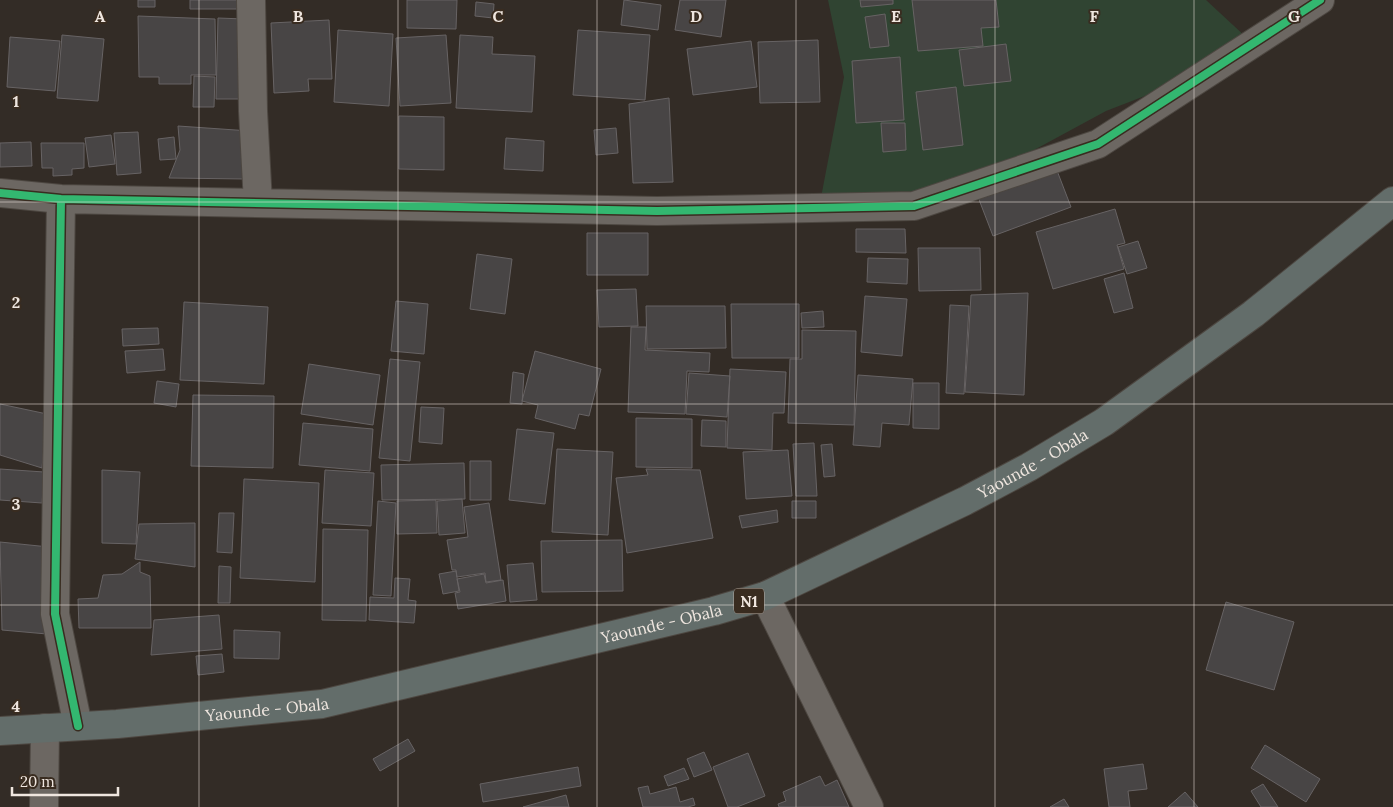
<svg xmlns="http://www.w3.org/2000/svg" width="1393" height="807" viewBox="0 0 1393 807" font-family="Lora,serif">
<style>
.green{fill:#304432}
.building{fill:#484545;stroke:#676364}
.lines{fill:none;stroke-linecap:round;stroke-linejoin:round}
.minor-casing{stroke:#4d4741;stroke-width:30}
.highway-casing{stroke:#4d4741;stroke-width:30}
.minor{stroke:#6c6762;stroke-width:28}
.highway{stroke:#636d6a;stroke-width:28}
.cycleway-casing{stroke:#392c20;stroke-width:11}
.cycleway{stroke:#33b770;stroke-width:8}
.grid{fill:none;stroke:#efe6df;stroke-width:1;stroke-opacity:0.55}
.labels{text-anchor:middle;dominant-baseline:central;stroke-width:4;stroke-linejoin:round;paint-order:stroke}
.shield{fill:#392c20;stroke:#b8aea6;stroke-width:1}
.shield-label{font-size:15px;font-weight:bold;fill:#efe6df}
.street-label{font-size:16px;fill:#efe6df;stroke:#392c20}
.grid-label{font-size:16px;text-anchor:middle;font-weight:bold;fill:#efe6df;stroke:#392c20;stroke-width:4;stroke-linejoin:round;paint-order:stroke}
</style>
<rect width="100%" height="100%" fill="#332c26"/>
<path class="green" d="M828,0h378l55,51 -155,60 -161,87 -126,10 25,-131z"/>
<path class="building" d="M138,0h17v7h-17z
M190,0h52v9h-52z
M407,0h50l-1,29 -49,-1z
M624,0l37,5 -3,25 -37,-5z
M680,0h46l-5,37 -46,-7z
M860,0h33v4l-32,3z
M912,0h84l3,27 -18,1 2,18 -65,5z
M476,2l18,2 -1,14 -18,-2z
M885,14l4,32 -19,2 -5,-31z
M138,16l77,3 1,56h-25v9h-32v-7h-20z
M218,18l26,1 -2,80h-26z
M329,20l3,59h-24l1,12 -35,2 -3,-70z
M338,30l55,4 -4,72 -55,-4z
M578,30l72,5 -5,65 -72,-5z
M62,35l42,4 -6,62 -41,-3z
M446,35l5,68 -51,3 -4,-68z
M460,35l33,2 -1,17 43,2 -3,56 -76,-4z
M10,37l50,4 -5,50 -48,-4z
M818,40l2,62 -60,1 -2,-61z
M751,41l6,46 -64,8 -6,-46z
M1006,44l5,37 -47,5 -5,-36z
M900,57l4,63 -48,3 -4,-62z
M194,76l21,1 -1,30h-21z
M956,87l7,58 -40,5 -7,-58z
M669,98l4,84 -40,1 -4,-79z
M399,116l45,1v53l-45,-1z
M881,123h24l1,27 -23,2z
M178,126l72,5 -4,48 -77,-1 11,-28z
M616,128l2,25 -22,2 -2,-25z
M138,132l3,41 -24,2 -3,-42z
M111,135l4,29 -26,3 -4,-29z
M174,137l2,22 -16,1 -2,-21z
M506,138l38,3 -1,30 -39,-2z
M31,142l1,24 -32,1v-24z
M41,143h43v25l-12,1v6l-19,1v-8h-11z
M1056,168l15,39 -78,29 -15,-39z
M1115,209l10,34 -8,2 7,24 -71,20 -17,-57z
M856,229h49l1,24 -50,-1z
M587,233h61v42h-61z
M1138,241l9,27 -20,6 -9,-27z
M918,248h62l1,42 -62,1z
M477,254l35,5 -7,55 -35,-5z
M868,258l40,1 -1,25 -40,-2z
M1124,273l9,35 -19,5 -10,-34z
M636,289l2,37 -39,1 -2,-37z
M1028,293l-4,102 -59,-3 6,-97z
M865,296l42,3 -5,57 -41,-4z
M396,301l32,3 -4,50 -33,-3z
M184,302l84,5 -4,77 -84,-4z
M731,304h68v54h-67z
M950,305l19,1 -5,88 -18,-1z
M646,306h79l1,42 -79,1z
M823,311l1,16 -22,1 -1,-15z
M631,327h15l-1,23 65,3 -1,19 -22,-1 -2,43 -57,-2z
M158,328l1,16 -36,2 -1,-17z
M802,330l54,1 -2,94 -66,-2 2,-64h12z
M163,349l2,21 -38,3 -2,-22z
M535,351l66,18 -12,47 -10,-2 -4,15 -40,-11 3,-13 -16,-4z
M390,359l30,3 -10,99 -31,-3z
M309,364l71,11 -7,50 -72,-11z
M730,369l56,3 -2,41h-11l-1,37 -45,-2z
M513,372l11,2 -2,30 -12,-1z
M689,373l41,3 -3,41 -41,-3z
M858,375l55,4 -4,46 -27,-2 -2,24 -27,-2z
M157,381l22,3 -3,23 -22,-4z
M913,383h26v46l-26,-1z
M193,395l81,1 -1,72 -82,-2z
M0,404l47,10 -5,54 -42,-13z
M421,407l23,1 -2,36 -23,-2z
M636,418l56,1v49l-56,-1z
M702,420l24,1v26l-25,-1z
M303,423l70,6 -3,42 -71,-6z
M517,429l37,4 -9,71 -36,-4z
M814,443l3,53h-21l-3,-52z
M832,444l3,32 -11,1 -3,-32z
M557,449l56,3 -5,83 -56,-3z
M788,450l4,46 -46,3 -3,-47z
M470,461h21v39h-21z
M464,463l1,36 -83,1 -1,-35z
M0,469l44,3 -2,31 -42,-3z
M646,469l54,1 13,68 -86,15 -11,-75 32,-3z
M102,470l38,2 -4,72 -34,-1z
M325,470l49,3 -3,53 -49,-3z
M244,479l75,4 -4,99 -75,-4z
M462,499l3,34 -26,2 -2,-34z
M436,500l1,33 -40,1v-33z
M378,501l18,2 -5,93 -18,-1z
M792,501h24v17h-24z
M489,503l12,77 -15,2 -1,-9 -28,4 -1,-7h-4l-5,-30 21,-3 -4,-30z
M777,510l1,12 -36,6 -3,-12z
M219,513h15l-2,40 -15,-1z
M195,523v44l-60,-8 4,-35z
M323,529l45,1 -2,91 -44,-1z
M622,540l1,51 -81,1 -1,-51z
M0,542l49,5 -2,87 -45,-4z
M140,562v10l10,4 1,52h-72l-1,-29 20,-1 5,-23 19,-1z
M533,563l4,37 -27,2 -3,-37z
M219,566l12,1 -1,36h-12z
M456,571l3,20 -16,3 -4,-20z
M484,574l2,9 17,-3 3,21 -48,8 -3,-16 5,-1 -3,-13z
M395,578l15,1 -2,21 8,1 -2,22 -45,-3 1,-23 24,1z
M1226,602l68,20 -20,68 -68,-20z
M219,615l3,34 -71,6 3,-35z
M234,630l46,2 -1,27 -45,-1z
M222,654l2,18 -26,3 -2,-19z
M408,739l7,12 -35,20 -7,-12z
M1265,745l55,34 -14,23 -55,-34z
M704,752l8,18 -18,7 -7,-18z
M748,753l17,43 -28,11h-9l-15,-40z
M1143,764l4,25 -19,2 2,16h-21l-5,-38z
M578,767l3,19 -98,16 -3,-18z
M684,768l5,11 -21,7 -4,-10z
M820,776l5,10 12,-6 12,27h-70l-1,-3 8,-3 -3,-9z
M1263,784l15,23h-17l-10,-16z
M648,786l2,8 26,-7 4,15 13,-4 2,7 -7,2h-45l-5,-19z
M1185,792l13,15h-30z
M566,795l3,12h-46z
M1064,799l5,8h-19z"/>
<g class="lines">
<defs>
<path id="minor" d="M251,0l2,111 5,92
M0,193l61,6 596,12 257,-5 184,-62 222,-144
M61,199l-6,415 23,112
M765,596l104,211
M44,807l1,-79"/>
<g id="highway">
<path id="s1" d="M0,731l117,-7 205,-20 392,-93 51,-15 200,-95 64,-34 75,-45 149,-108 140,-113"/>
</g>
</defs>
<use href="#minor" class="minor-casing"/>
<use href="#highway" class="highway-casing"/>
<use href="#minor" class="minor"/>
<use href="#highway" class="highway"/>
<defs>
<path id="cycleway" d="M0,193l61,6 596,12 257,-5 184,-62 222,-144
M61,199l-6,415 23,112"/>
</defs>
<use href="#cycleway" class="cycleway-casing"/>
<use href="#cycleway" class="cycleway"/>
</g>
<path class="grid" d="M199,0v807M398,0v807M597,0v807M796,0v807M995,0v807M1194,0v807M0,202h1393M0,404h1393M0,605h1393"/>
<g class="labels">
<rect class="shield" x="734" y="588.5" width="30" height="25" rx="4"/>
<g class="shield-label">
<text x="749" y="601">N1</text>
</g>
<g class="street-label">
<text stroke="none"><textPath href="#s1" startOffset="1078">Yaounde - Obala</textPath></text>
<text stroke="none"><textPath href="#s1" startOffset="672">Yaounde - Obala</textPath></text>
<text stroke="none"><textPath href="#s1" startOffset="268">Yaounde - Obala</textPath></text>
</g>
</g>
<g class="grid-label">
<text x="100" y="22">A</text>
<text x="298" y="22">B</text>
<text x="498" y="22">C</text>
<text x="696" y="22">D</text>
<text x="896" y="22">E</text>
<text x="1094" y="22">F</text>
<text x="1294" y="22">G</text>
<text x="16" y="107">1</text>
<text x="16" y="308">2</text>
<text x="16" y="510">3</text>
<text x="16" y="712">4</text>
</g>
<path d="M12 787v8h106v-8" fill="none" stroke="#efe6df" stroke-width="2.5"/>
<text x="20" y="787" font-size="15" fill="#efe6df" stroke="#392c20" stroke-width="4" paint-order="stroke">20 m</text>
</svg>
